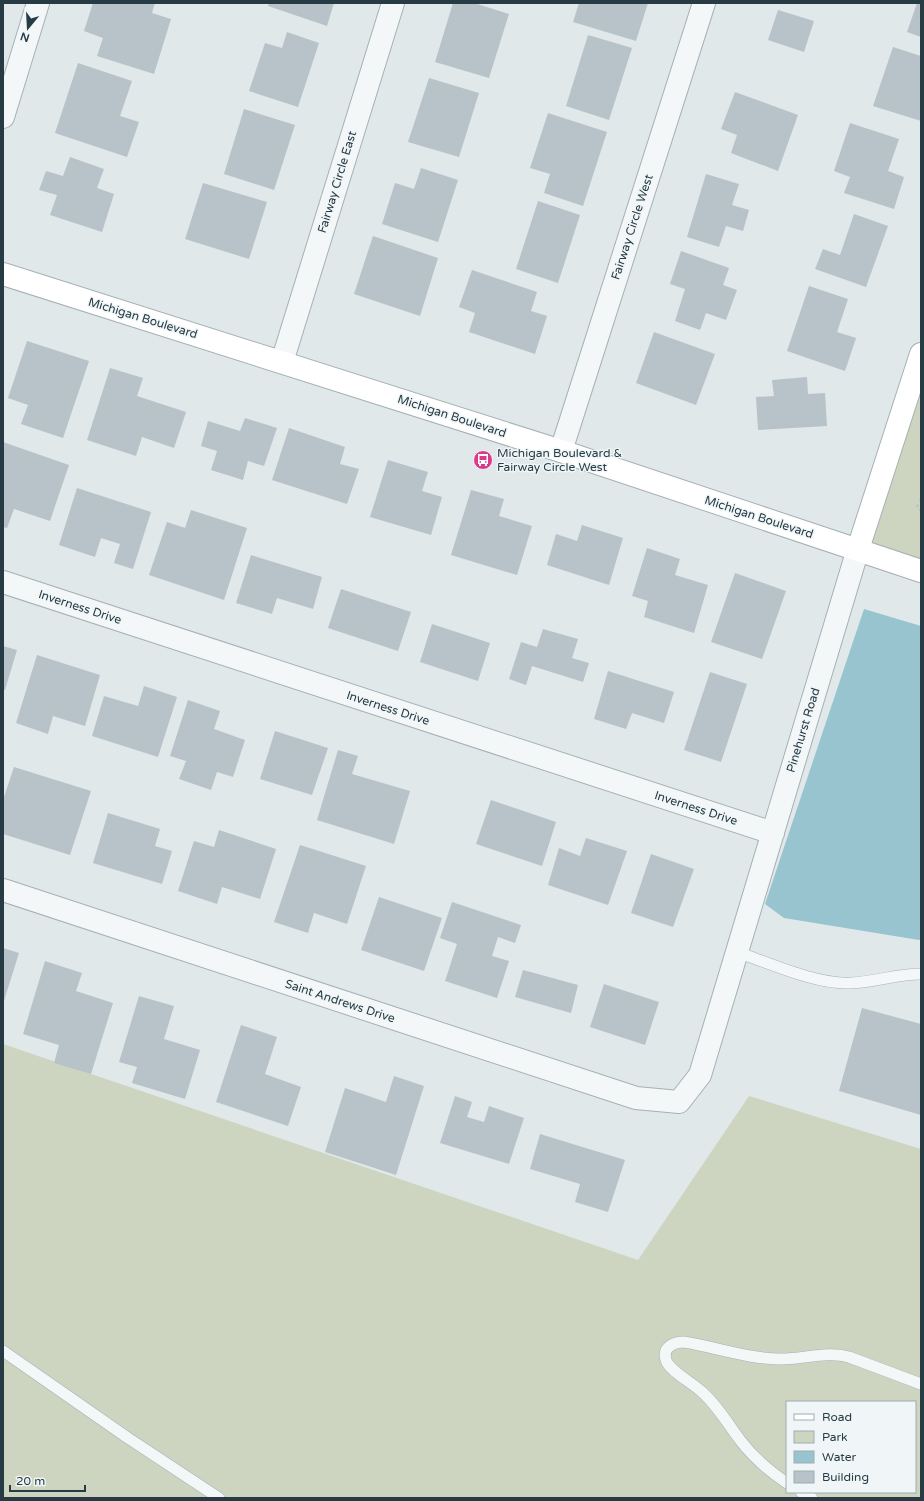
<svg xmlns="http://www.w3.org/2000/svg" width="924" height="1501" viewBox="0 0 924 1501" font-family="'Varela Round',sans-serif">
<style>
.green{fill:#cdd5c0;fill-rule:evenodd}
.water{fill:#97c4ce}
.building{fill:#b7c3c9}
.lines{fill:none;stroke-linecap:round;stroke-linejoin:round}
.lane-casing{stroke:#a5b1b5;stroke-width:12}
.street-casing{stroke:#a5b1b5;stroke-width:24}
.secondary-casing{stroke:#a5b1b5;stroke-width:24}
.path{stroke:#bec6c9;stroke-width:2.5;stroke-dasharray:3 3;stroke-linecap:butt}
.lane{stroke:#f3f7f8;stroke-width:11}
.street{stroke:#f3f7f8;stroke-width:22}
.secondary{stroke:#fff;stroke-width:22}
.labels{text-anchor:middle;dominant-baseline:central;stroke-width:3;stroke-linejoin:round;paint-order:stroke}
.street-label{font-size:12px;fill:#273b44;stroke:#f0f6f8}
.poi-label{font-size:12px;fill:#273b44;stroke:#f0f6f8;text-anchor:start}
</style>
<rect width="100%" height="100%" fill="#e0e8ea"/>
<path class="green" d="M921,354v217l-63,-22z
M3,1044l635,216 111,-164 172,53v349h-918zM787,1402h128v90h-128z"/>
<path class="water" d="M864,609l57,17v313l-2,1 -135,-22 -19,-14z"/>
<path class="building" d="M93,3h62l-3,10 19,6 -17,55 -57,-18 6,-18 -19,-7z
M269,3h65l-7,23 -59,-20z
M453,3h21l35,11 -20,64 -54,-16z
M579,3h69l-12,38 -63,-19z
M917,3h4v34l-14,-5z
M778,10l36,11 -10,31 -36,-12z
M287,32l32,11 -21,64 -49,-16 16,-48 17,5z
M588,35l44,13 -23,72 -43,-14z
M893,47l28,9v65l-48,-15z
M78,63l54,18 -12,35 19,6 -12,35 -72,-24z
M429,78l50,15 -20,64 -51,-15z
M735,92l63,23 -20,56 -47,-18 6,-18 -16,-6z
M244,109l51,16 -21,65 -50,-16z
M548,113l59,19 -24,74 -39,-13 6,-19 -20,-6z
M850,123l49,16 -11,32 16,6 -10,32 -50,-16 6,-16 -16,-6z
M70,157l34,12 -7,19 17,6 -12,38 -52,-17 7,-20 -18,-5 7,-19 17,5z
M421,168l37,12 -20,62 -56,-18 13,-41 19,6z
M706,174l33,10 -7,21 17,5 -6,21 -17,-5 -7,21 -32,-10z
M203,183l64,19 -18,57 -64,-20z
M538,201l42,14 -22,68 -42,-14z
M854,214l34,12 -22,61 -51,-18 8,-20 17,6z
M373,236l65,22 -18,58 -66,-22z
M681,251l48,17 -6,17 14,5 -11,30 -20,-7 -6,17 -25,-9 10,-32 -15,-5z
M472,270l65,22 -6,19 16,5 -12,38 -66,-22 6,-19 -16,-6z
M809,286l39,13 -11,33 19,6 -11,33 -58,-20z
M654,332l61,22 -19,51 -60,-22z
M27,341l62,20 -26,77 -42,-14 7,-19 -20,-7z
M110,368l33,10 -6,18 49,16 -12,36 -32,-11 -6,19 -49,-16z
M807,377l1,17 17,-1 2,33 -69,4 -2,-33 18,-1 -2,-16z
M245,418l32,10 -13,38 -16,-5 -5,19 -32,-10 6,-19 -16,-5 7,-25 32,10z
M289,428l56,19 -5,17 19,5 -12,35 -75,-24z
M3,442l66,23 -19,56 -36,-12 -7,19 -4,-1z
M388,460l40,12 -6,19 20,6 -11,38 -61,-18z
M77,488l74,24 -18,57 -19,-6 6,-19 -19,-6 -6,19 -36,-12z
M471,490l33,9 -5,17 33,10 -15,49 -66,-20z
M191,510l56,18 -23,72 -75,-25 18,-53 18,6z
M582,525l41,13 -14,47 -62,-20 9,-31 21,7z
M647,548l33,11 -5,16 33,10 -14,48 -50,-16 4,-16 -16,-5z
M251,555l71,22 -9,32 -36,-11 -5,16 -36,-11z
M735,573l51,18 -24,68 -51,-17z
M341,589l70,23 -13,39 -70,-23z
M432,624l58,19 -12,38 -58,-19z
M543,629l35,10 -6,19 17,5 -6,19 -51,-16 -6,19 -17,-6 12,-37 16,5z
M3,646l14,4 -12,40 -2,-1z
M37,655l63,20 -15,51 -32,-10 -5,18 -32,-11z
M608,671l66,21 -10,31 -32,-10 -6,16 -32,-10z
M710,672l37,12 -26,78 -37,-12z
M144,686l33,11 -19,60 -66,-21 12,-40 34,10z
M188,700l32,11 -6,18 31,11 -12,37 -16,-5 -6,18 -32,-11 7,-18 -16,-5z
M275,731l53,17 -16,47 -52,-16z
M338,750l20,6 -6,18 58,17 -16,53 -77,-24z
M14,767l77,24 -21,64 -67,-21v-34z
M491,800l65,22 -14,44 -66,-22z
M108,813l52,16 -5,17 17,5 -10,33 -69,-21z
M219,830l57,19 -16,50 -38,-12 -5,17 -39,-13 16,-50 20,6z
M586,838l41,13 -19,54 -60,-20 11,-37 21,8z
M300,845l66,21 -19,58 -33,-11 -6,20 -34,-11z
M651,854l43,15 -21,58 -42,-14z
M379,897l63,21 -18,53 -63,-21z
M452,902l69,23 -6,18 -17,-6 -6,19 17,5 -12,37 -52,-17 12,-37 -17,-6z
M3,948l16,5 -16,51z
M45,961l37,12 -6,18 37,12 -22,71 -37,-11 5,-18 -36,-11z
M523,970l55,15 -7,28 -56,-16z
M604,984l55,18 -14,43 -55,-18z
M139,996l35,10 -10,33 36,11 -15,49 -53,-16 5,-16 -18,-5z
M862,1008l59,16v91l-82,-24z
M241,1025l36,12 -12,37 36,13 -13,39 -72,-24z
M394,1076l30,10 -28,89 -71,-23 20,-64 41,14z
M455,1096l17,6 -5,15 17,5 5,-16 35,12 -15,46 -69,-21z
M540,1134l85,26 -17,52 -33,-10 5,-18 -50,-15z"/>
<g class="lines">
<defs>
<path id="lane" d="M737,952c32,11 80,33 114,31 24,-1 46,-9 70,-9
M3,1351l125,87 91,60
M787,1483c-18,-12 -34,-26 -47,-43 -12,-16 -23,-35 -38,-48 -9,-9 -33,-21 -36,-32 -4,-13 8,-18 18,-18 32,5 64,17 97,17 23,0 46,-8 68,-2l72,27
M801,1492l11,6"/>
<path id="street" d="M3,117l35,-114
M282,362l111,-359
M561,451l143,-448
M3,582l770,251
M3,890l633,208 43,4 21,-27 158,-526"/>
<path id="secondary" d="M3,274l558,177 360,120
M858,549l63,-195"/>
</defs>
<use href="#lane" class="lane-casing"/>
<use href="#street" class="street-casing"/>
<use href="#secondary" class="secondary-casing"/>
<path class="path" d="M921,499l-4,8 4,4"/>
<use href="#lane" class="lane"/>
<use href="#street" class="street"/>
<use href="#secondary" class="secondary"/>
</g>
<defs>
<symbol id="bus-disc" viewBox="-11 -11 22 22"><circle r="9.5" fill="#dc3988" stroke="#f0f6f8"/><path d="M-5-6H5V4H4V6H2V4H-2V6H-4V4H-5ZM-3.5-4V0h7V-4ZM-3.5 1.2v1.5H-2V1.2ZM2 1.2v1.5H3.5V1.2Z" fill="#fff"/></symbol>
</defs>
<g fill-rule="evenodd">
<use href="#bus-disc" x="472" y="449" width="22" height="22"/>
</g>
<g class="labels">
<g class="street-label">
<text transform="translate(337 182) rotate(-73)">Fairway Circle East</text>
<text transform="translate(632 227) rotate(-72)">Fairway Circle West</text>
<text transform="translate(143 318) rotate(17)">Michigan Boulevard</text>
<text transform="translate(452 416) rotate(18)">Michigan Boulevard</text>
<text transform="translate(759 517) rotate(18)">Michigan Boulevard</text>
<text transform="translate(80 607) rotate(18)">Inverness Drive</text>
<text transform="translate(388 708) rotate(18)">Inverness Drive</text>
<text transform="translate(803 730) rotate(-73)">Pinehurst Road</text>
<text transform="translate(696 808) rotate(18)">Inverness Drive</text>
<text transform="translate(340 1001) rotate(18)">Saint Andrews Drive</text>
</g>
<g class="poi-label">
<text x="497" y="453">Michigan Boulevard &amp;<tspan x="497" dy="14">Fairway Circle West</tspan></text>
</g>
</g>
<rect width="924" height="1501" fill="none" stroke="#273b44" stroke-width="8"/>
<rect x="786" y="1401" width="130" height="92" fill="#f0f6f8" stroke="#a0abb0"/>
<rect x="794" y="1414" width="20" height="6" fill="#ffffff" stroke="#a0abb0"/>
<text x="822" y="1421" font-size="12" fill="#273b44">Road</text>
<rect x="794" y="1431" width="20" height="12" fill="#cdd5c0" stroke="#a0abb0"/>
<text x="822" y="1441" font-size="12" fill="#273b44">Park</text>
<rect x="794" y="1451" width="20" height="12" fill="#97c4ce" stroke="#a0abb0"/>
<text x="822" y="1461" font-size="12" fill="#273b44">Water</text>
<rect x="794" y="1471" width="20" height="12" fill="#b7c3c9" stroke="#a0abb0"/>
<text x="822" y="1481" font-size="12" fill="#273b44">Building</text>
<g transform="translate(28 28) rotate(198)" stroke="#f0f6f8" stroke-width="3" paint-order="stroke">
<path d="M0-3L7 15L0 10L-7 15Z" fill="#273b44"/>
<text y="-6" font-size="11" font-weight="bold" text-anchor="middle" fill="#273b44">N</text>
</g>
<path d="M10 1485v6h75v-6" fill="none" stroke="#273b44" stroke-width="2"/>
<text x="16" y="1485" font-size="12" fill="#273b44" stroke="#f0f6f8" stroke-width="3" paint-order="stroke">20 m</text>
</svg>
